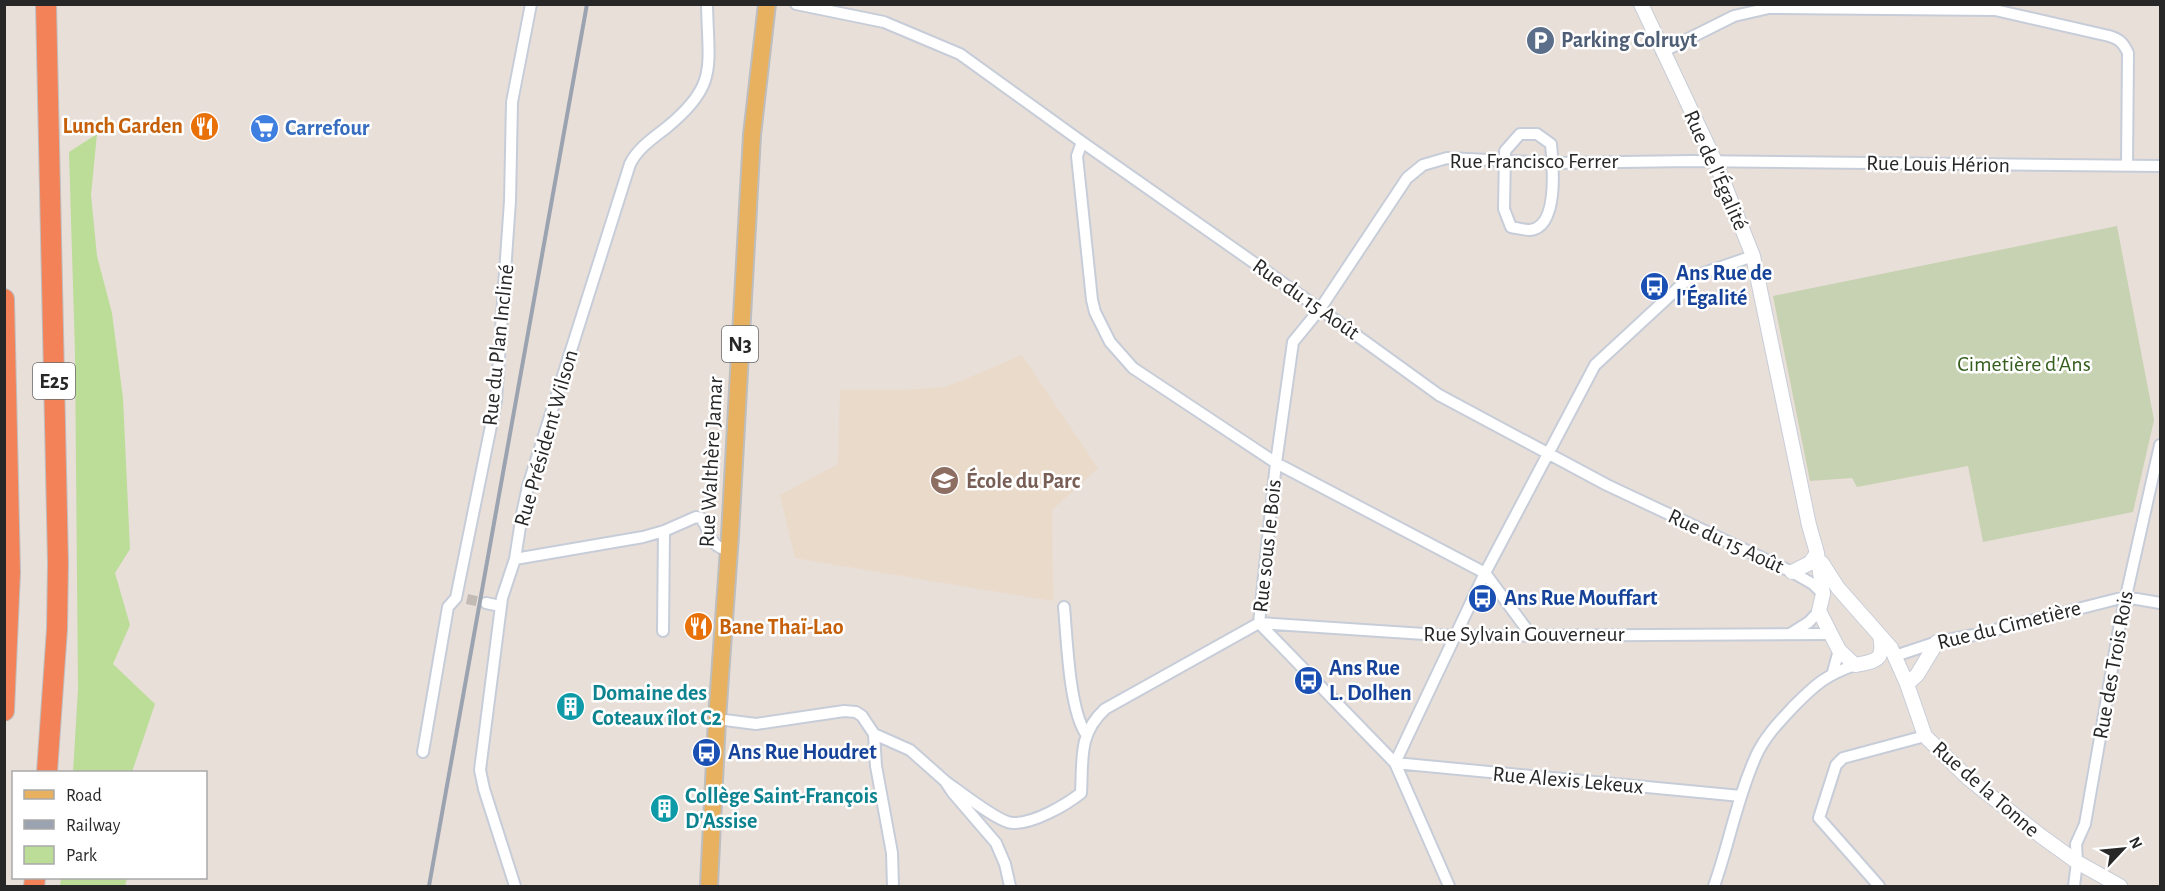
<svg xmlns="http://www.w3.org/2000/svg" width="2165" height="891" viewBox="0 0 2165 891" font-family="'Alegreya Sans',sans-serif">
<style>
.education{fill:#eadac9}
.green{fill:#bbdd98}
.cemetery{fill:#c6d2b1}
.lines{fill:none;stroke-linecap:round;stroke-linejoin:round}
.minor-tunnel{stroke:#c2bab5;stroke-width:10;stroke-dasharray:10 5;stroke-linecap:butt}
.minor-casing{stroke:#c7cdd8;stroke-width:14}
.tertiary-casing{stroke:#c7cdd8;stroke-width:16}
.primary-casing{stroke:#bebebe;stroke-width:20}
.motorway-casing{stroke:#bebebe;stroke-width:22}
.minor{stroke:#fff;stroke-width:10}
.tertiary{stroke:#fff;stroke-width:14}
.primary{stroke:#e7b160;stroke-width:16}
.motorway{stroke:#f48259;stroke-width:20}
.rail{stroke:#9ca3b0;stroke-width:4}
.labels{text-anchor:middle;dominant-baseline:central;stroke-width:5;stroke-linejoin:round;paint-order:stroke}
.shield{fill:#fff;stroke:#686868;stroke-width:1.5}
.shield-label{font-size:21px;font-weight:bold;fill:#272727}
.service-label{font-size:22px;font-weight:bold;fill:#4e5e75;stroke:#fff;text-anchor:start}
.food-label{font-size:22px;font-weight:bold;fill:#c56008;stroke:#fff;text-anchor:end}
.shop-label{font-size:22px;font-weight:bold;fill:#366cbe;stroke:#fff;text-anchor:start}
.street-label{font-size:22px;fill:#272727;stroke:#fff}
.transit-label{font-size:22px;font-weight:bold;fill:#164399;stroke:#fff;text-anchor:start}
.park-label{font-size:22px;fill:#355e1d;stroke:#fff}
.education-label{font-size:22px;font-weight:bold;fill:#785e54;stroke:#fff;text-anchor:start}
.culture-label{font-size:22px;font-weight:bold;fill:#0d838f;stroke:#fff;text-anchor:start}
</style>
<rect width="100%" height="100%" fill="#e9dfd9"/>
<path class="education" d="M1022,355l76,113 -46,42 1,91 -258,-43 -15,-63 58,-31 2,-74h63l43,-3z"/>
<path class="green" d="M97,134l-6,61 6,61 15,57 11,85 7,151 -15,24 15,52 -17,39 42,40 -23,68h-59l5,-83 -3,-335 -6,-202z
M61,878h66l-2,8h-65z"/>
<path class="cemetery" d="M2117,226l37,194 -21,92 -150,30 -15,-76 -111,21 -5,-9 -42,3 -37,-185z"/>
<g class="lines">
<path class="minor-tunnel" d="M467,599l19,4"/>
<defs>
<path id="minor" d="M796,4l88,18 76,32 122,88 245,172 112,81 168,90 185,87 21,12 10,10
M1662,52l72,-36 35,-8 226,2 114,26c10,3 14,6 19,17l-1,113
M1520,134h17l14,10c2,21 8,83 -21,86 -6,0 -13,-2 -19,-3l-7,-18 1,-58z
M1082,142l-5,14 15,144 3,12 15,30 23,26 143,95 209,110 46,62
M515,559l128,-22 21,-6 32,-14 5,1c12,17 5,26 28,33
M486,603l14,3
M1064,607c3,32 5,102 22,127
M1259,623l17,-160 17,-121 27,-33 87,-131 16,-13 24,-7 106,5 138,-2 469,5
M1259,623l195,13 377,-2
M1259,623l136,140 54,123
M663,631l1,-100
M1790,634l19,-12 10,-11
M1895,656l42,-14 42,-8 146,-37 35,6
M1833,672l6,-22
M717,719l39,5 88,-13 12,1 6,4 12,18 36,16 35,31 8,12 43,50 9,21 5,22
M874,734l2,32 16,87 1,33
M423,752l25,-145 8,-9 40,-197 14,-200 2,-99 19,-98
M1395,763l90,-190 110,-208 94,-87 64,-22
M1395,763l346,33
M945,781c13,9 54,42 68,42 20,1 53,-18 68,-30 2,-34 -3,-59 24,-84l154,-86
M515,886l-31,-97 -4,-19 22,-172 13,-39 7,-45 6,-28 102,-322c8,-16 22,-25 36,-36 53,-43 42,-61 41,-124
M1714,886c15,-42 23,-88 42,-130 9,-20 24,-35 39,-51 21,-21 31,-30 60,-40
M1879,886l-60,-68 17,-53 7,-7 82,-22
M2074,886l3,-24 -1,-18 9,-20 35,-201 40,-178"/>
<path id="tertiary" d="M1641,4l74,157 38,95 56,269 8,28 4,26 2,15 -4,17 20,39 16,15c21,-4 30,-4 25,-29
M1822,563l16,25 53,60 16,36 18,52 43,42 73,58 36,26 43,24
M1792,572l18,-9 7,-10
M1907,684l10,-9 20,-33"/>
<path id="primary" d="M709,886l8,-167 13,-184 22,-400 15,-131"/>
<path id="motorway" d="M46,4l12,559 -1,66 -10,143
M4,299l6,273 -6,139
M34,886l1,-8"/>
</defs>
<use href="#minor" class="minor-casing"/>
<use href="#tertiary" class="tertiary-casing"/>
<use href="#primary" class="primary-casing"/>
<use href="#motorway" class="motorway-casing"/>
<use href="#minor" class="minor"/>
<use href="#tertiary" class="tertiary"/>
<use href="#primary" class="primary"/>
<use href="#motorway" class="motorway"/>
<path class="rail" d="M429,886l158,-882"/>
</g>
<defs>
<symbol id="parking-disc" viewBox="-11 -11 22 22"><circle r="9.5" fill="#5c6f8a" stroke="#fff"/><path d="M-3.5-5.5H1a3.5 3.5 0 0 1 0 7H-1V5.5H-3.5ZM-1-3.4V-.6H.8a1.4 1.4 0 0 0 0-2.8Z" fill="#fff"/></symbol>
<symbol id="restaurant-disc" viewBox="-11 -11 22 22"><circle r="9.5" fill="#e8710a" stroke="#fff"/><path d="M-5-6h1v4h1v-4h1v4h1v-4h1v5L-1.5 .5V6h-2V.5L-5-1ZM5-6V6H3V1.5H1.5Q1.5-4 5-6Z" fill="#fff"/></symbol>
<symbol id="supermarket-disc" viewBox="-11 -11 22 22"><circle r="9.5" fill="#3f7fe0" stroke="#fff"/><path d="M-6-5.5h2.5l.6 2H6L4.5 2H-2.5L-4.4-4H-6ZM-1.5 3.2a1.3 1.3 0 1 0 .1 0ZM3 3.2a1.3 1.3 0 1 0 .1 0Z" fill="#fff"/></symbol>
<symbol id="bus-disc" viewBox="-11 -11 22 22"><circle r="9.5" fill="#1a4fb4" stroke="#fff"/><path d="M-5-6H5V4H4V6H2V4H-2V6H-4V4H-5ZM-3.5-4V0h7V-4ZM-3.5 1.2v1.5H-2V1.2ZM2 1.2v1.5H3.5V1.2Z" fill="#fff"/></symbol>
<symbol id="school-disc" viewBox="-11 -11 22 22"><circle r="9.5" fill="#8d6e63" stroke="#fff"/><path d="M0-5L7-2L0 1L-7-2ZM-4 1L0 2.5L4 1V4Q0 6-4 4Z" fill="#fff"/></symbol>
<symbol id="building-disc" viewBox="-11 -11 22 22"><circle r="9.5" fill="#0f9aa8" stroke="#fff"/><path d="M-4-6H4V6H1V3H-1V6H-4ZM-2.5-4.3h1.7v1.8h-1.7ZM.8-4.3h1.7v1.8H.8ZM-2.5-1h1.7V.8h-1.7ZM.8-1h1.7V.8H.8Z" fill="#fff"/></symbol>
</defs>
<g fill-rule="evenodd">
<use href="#parking-disc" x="1524" y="24" width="33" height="33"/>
<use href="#restaurant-disc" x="188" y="110" width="33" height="33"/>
<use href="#supermarket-disc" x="248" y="112" width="33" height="33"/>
<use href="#bus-disc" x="1638" y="270" width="33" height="33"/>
<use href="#school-disc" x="928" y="464" width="33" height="33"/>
<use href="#bus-disc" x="1466" y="582" width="33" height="33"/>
<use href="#restaurant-disc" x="682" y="610" width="33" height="33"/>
<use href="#bus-disc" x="1292" y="664" width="33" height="33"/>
<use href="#building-disc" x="554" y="690" width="33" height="33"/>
<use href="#bus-disc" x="690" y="736" width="33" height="33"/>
<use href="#building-disc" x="648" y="792" width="33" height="33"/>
</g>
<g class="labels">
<g class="shield">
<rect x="722" y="326" width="36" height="36" rx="4.5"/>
<rect x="33" y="363" width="42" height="36" rx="4.5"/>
</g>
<g class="shield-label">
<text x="740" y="344">N3</text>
<text x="54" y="381">E25</text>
</g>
<g class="service-label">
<text x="1561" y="40">Parking Colruyt</text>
</g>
<g class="food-label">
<text x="183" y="126">Lunch Garden</text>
<text x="719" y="627" text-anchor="start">Bane Thaï-Lao</text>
</g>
<g class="shop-label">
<text x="285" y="128">Carrefour</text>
</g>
<g class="street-label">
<text x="1534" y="161">Rue Francisco Ferrer</text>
<text transform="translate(1938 164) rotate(1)">Rue Louis Hérion</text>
<text transform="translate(1716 170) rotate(66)">Rue de l'Égalité</text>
<text transform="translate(1306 299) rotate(35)">Rue du 15 Août</text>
<text transform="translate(498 345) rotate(-84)">Rue du Plan Incliné</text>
<text transform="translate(546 438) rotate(-74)">Rue Président Wilson</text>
<text transform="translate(711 462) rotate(-87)">Rue Walthère Jamar</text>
<text transform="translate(1726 541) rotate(25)">Rue du 15 Août</text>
<text transform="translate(1267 546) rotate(-84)">Rue sous le Bois</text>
<text transform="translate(2009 625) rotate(-14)">Rue du Cimetière</text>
<text x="1524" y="634">Rue Sylvain Gouverneur</text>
<text transform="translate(2113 665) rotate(-80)">Rue des Trois Rois</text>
<text transform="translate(1568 780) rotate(5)">Rue Alexis Lekeux</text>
<text transform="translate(1986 789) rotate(41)">Rue de la Tonne</text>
</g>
<g class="transit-label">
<text x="1676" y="273">Ans Rue de<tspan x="1676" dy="25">l'Égalité</tspan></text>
<text x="1504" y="598">Ans Rue Mouffart</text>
<text x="1329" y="668">Ans Rue<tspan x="1329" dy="25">L. Dolhen</tspan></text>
<text x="728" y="752">Ans Rue Houdret</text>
</g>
<g class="park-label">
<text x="2024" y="364">Cimetière d'Ans</text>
</g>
<g class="education-label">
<text x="966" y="481">École du Parc</text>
</g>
<g class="culture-label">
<text x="592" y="693">Domaine des<tspan x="592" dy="25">Coteaux îlot C2</tspan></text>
<text x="685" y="796">Collège Saint-François<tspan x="685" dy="25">D'Assise</tspan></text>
</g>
</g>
<rect width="2165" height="891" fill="none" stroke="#272727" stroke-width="12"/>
<rect x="12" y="771" width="195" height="108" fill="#ffffff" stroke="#a9a9a9" stroke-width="1.5"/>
<rect x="24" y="790" width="30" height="9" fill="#e7b160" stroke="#a9a9a9" stroke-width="1.5"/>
<text x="66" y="801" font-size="18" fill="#272727">Road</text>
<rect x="24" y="820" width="30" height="9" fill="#9ca3b0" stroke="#a9a9a9" stroke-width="1.5"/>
<text x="66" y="831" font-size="18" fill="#272727">Railway</text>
<rect x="24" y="846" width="30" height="18" fill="#bbdd98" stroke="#a9a9a9" stroke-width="1.5"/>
<text x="66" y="861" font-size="18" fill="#272727">Park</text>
<g transform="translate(2123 849) rotate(64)" stroke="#ffffff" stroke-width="4.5" paint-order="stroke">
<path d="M0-4.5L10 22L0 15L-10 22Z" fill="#272727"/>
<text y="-9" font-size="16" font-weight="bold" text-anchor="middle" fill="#272727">N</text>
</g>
</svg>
